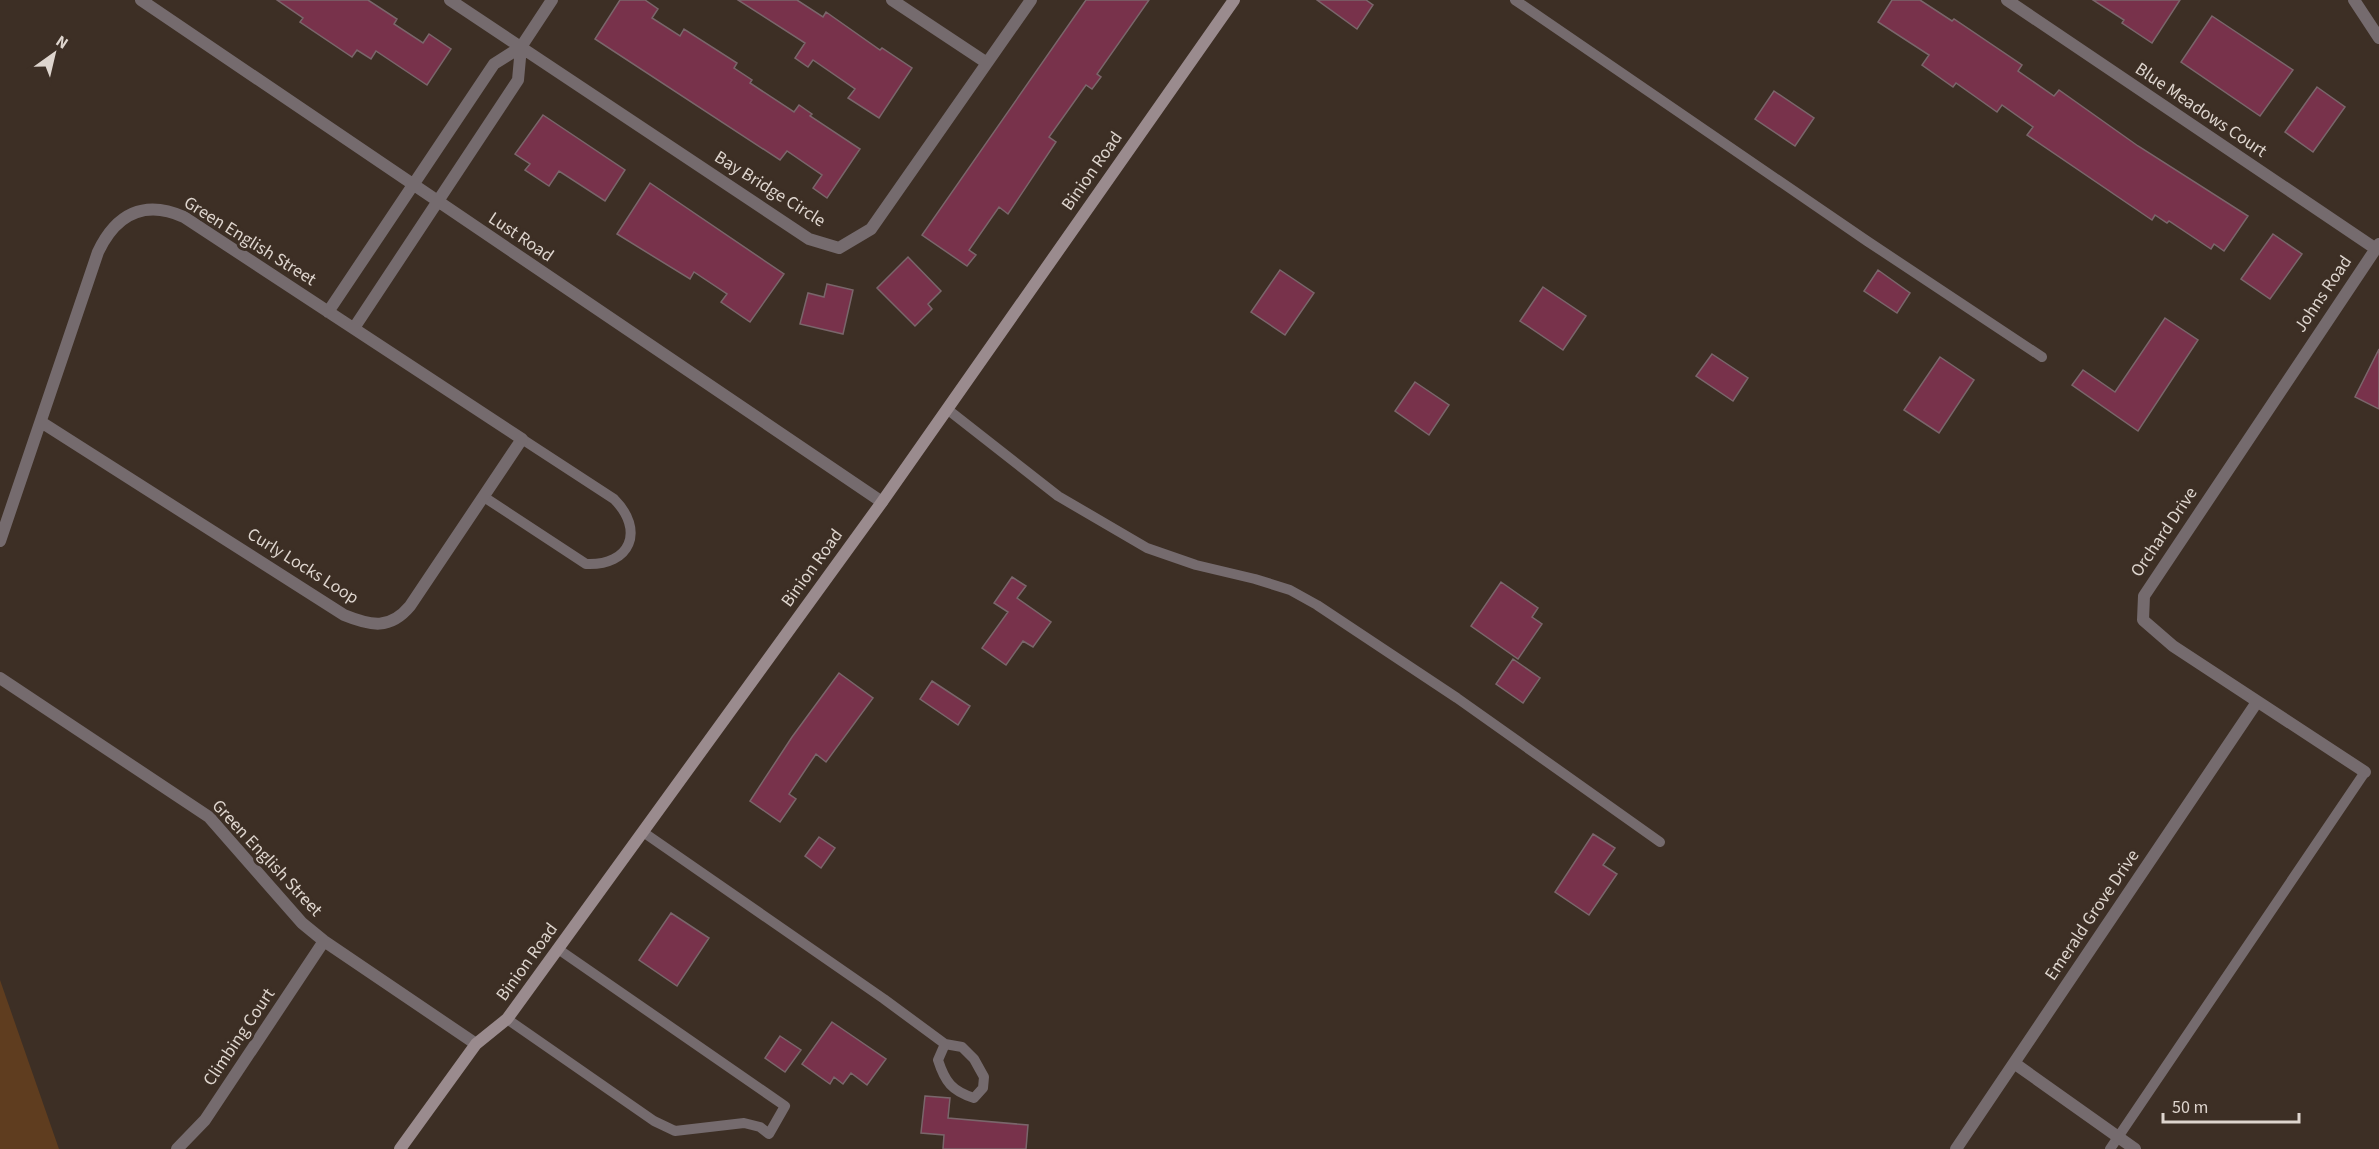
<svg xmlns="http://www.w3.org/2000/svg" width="2379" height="1149" viewBox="0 0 2379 1149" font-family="'Source Sans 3',sans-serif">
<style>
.green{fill:#5f3d1f}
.building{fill:#78324b;stroke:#7a666b;stroke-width:1.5}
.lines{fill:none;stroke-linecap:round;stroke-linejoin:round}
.service{stroke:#756b6e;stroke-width:10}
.minor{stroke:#756b6e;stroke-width:12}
.secondary{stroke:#9a8b8e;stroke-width:12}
.labels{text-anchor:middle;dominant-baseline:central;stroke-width:6;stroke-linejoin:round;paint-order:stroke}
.street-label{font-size:18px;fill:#ded5ce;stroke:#3d2f25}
</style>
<rect width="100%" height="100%" fill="#3d2f25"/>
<path class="green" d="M0,980l59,169h-59z"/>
<path class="building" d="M277,0h91l29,19 -3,5 29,19 6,-9 22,15 -24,36 -51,-34 -5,8 -14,-9 -5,7 -52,-35 3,-4z
M620,0h25l13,9 -6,9 28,18 4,-7 53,34 -3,5 18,12 -2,3 44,29 5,-7 13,9 -2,2 50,33 -33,49 -14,-10 9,-13 -35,-24 -7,9 -185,-121z
M738,0h59l26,17 3,-5 54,38 2,-2 30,20 -33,50 -31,-20 7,-9 -42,-29 -5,7 -13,-9 10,-15z
M1086,0h63l-52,74 4,3 -9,12 -6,-4 -37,52 7,5 -48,72 -9,-7 -30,43 7,5 -9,11 -45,-31z
M1317,0h49l7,5 -16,24z
M1892,0h28l32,21 2,-2 68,46 -4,6 36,25 5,-6 79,56 110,70 -24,35 -10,-7 -3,5 -42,-28 -2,2 -12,-8 -3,5 -125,-85 6,-8 -31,-22 -5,7 -41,-29 -3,4 -31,-22 7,-10 -51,-33z
M2093,0h87l-28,43 -30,-20 2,-3z
M2212,16l81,54 -33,46 -79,-54z
M2317,87l28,20 -32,45 -28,-20z
M1774,91l40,27 -19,28 -40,-27z
M543,115l82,55 -20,31 -46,-30 -10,15 -24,-16 5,-6 -15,-10z
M650,183l134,91 -34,48 -29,-20 6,-8 -33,-22 -4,7 -73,-45z
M2273,234l29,20 -32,45 -29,-20z
M908,257l33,34 -13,13 4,5 -17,17 -38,-38z
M1280,270l34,23 -29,42 -34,-23z
M1878,270l32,23 -13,20 -33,-22z
M827,284l26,6 -10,44 -43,-10 8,-31 16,4z
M1543,287l43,29 -23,34 -43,-29z
M2165,318l33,22 -60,91 -66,-46 11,-15 32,22z
M2379,349v60l-24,-12z
M1712,354l36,24 -15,23 -37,-25z
M1940,357l34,23 -35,53 -35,-23z
M1415,382l34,23 -20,30 -34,-24z
M1012,577l14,9 -9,12 34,24 -18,25 -10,-6 -17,24 -24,-17 26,-36 -14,-9z
M1501,582l37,26 -6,9 10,7 -24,35 -47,-33z
M1513,659l27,19 -17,25 -27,-19z
M839,673l34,25 -47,64 -10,-8 -27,40 7,5 -16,23 -30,-21 42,-64z
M932,681l38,25 -12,19 -38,-26z
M1593,834l22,14 -12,17 14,9 -28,41 -34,-23z
M819,837l16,11 -14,20 -16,-12z
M671,913l38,25 -32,48 -38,-26z
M832,1022l54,37 -19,26 -16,-12 -8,11 -9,-7 -4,7 -28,-20z
M780,1036l21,14 -16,22 -20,-14z
M925,1096l25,2 -2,20 80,7 -2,24h-83l1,-14 -23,-2z"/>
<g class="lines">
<path class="service" d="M1515,0l352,241 175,116
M947,409l111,87 89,52 49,17 59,14 35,11 27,15 140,93 203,144
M484,497l102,67c45,2 59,-34 28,-65l-92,-60
M643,832l241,167 61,45 -7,16c7,22 14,31 36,38l9,-10 1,-11 -10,-18 -12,-12 -17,-3
M507,1019l147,102 21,10 69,-8 16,4 9,7 16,-28 -227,-157
M2110,1149l255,-377"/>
<path class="minor" d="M141,0l741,502
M450,0l359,239 30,9 32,-19 160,-229
M892,0l95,63
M2007,0l369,249
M2354,0l25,38
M328,312l166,-248 27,-17 31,-47
M354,328l164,-248 3,-33
M0,541l98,-289c18,-38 46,-53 86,-35l338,222 -112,167c-20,24 -39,20 -66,9l-303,-193
M0,678l209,139 93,106 22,18 152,103
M2365,772l-192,-126 -30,-26 1,-24 235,-352
M2014,1063l121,86
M177,1149l28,-29 119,-179
M1956,1149l301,-447"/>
<path class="secondary" d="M400,1149l76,-105 31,-25 375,-517 352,-502"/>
</g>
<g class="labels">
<g class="street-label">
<text transform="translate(2201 110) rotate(34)">Blue Meadows Court</text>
<text transform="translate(1092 171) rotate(-55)">Binion Road</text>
<text transform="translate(770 189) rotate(32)">Bay Bridge Circle</text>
<text transform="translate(521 237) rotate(34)">Lust Road</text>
<text transform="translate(250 241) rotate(32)">Green English Street</text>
<text transform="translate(2323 294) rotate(-56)">Johns Road</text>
<text transform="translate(2164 532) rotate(-56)">Orchard Drive</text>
<text transform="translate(303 566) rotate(32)">Curly Locks Loop</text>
<text transform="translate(812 568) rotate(-54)">Binion Road</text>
<text transform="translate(267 858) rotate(47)">Green English Street</text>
<text transform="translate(2092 915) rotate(-56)">Emerald Grove Drive</text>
<text transform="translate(527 962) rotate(-54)">Binion Road</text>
<text transform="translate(239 1037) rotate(-56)">Climbing Court</text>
</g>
</g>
<g transform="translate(54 54) rotate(34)" stroke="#3d2f25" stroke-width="4.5" paint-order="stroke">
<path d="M0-4.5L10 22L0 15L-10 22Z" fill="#ded5ce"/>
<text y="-9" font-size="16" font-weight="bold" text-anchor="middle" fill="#ded5ce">N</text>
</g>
<path d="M2163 1113v9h136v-9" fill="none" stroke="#ded5ce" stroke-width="3"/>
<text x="2172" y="1113" font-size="18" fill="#ded5ce" stroke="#3d2f25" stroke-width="4.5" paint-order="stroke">50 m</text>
</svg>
